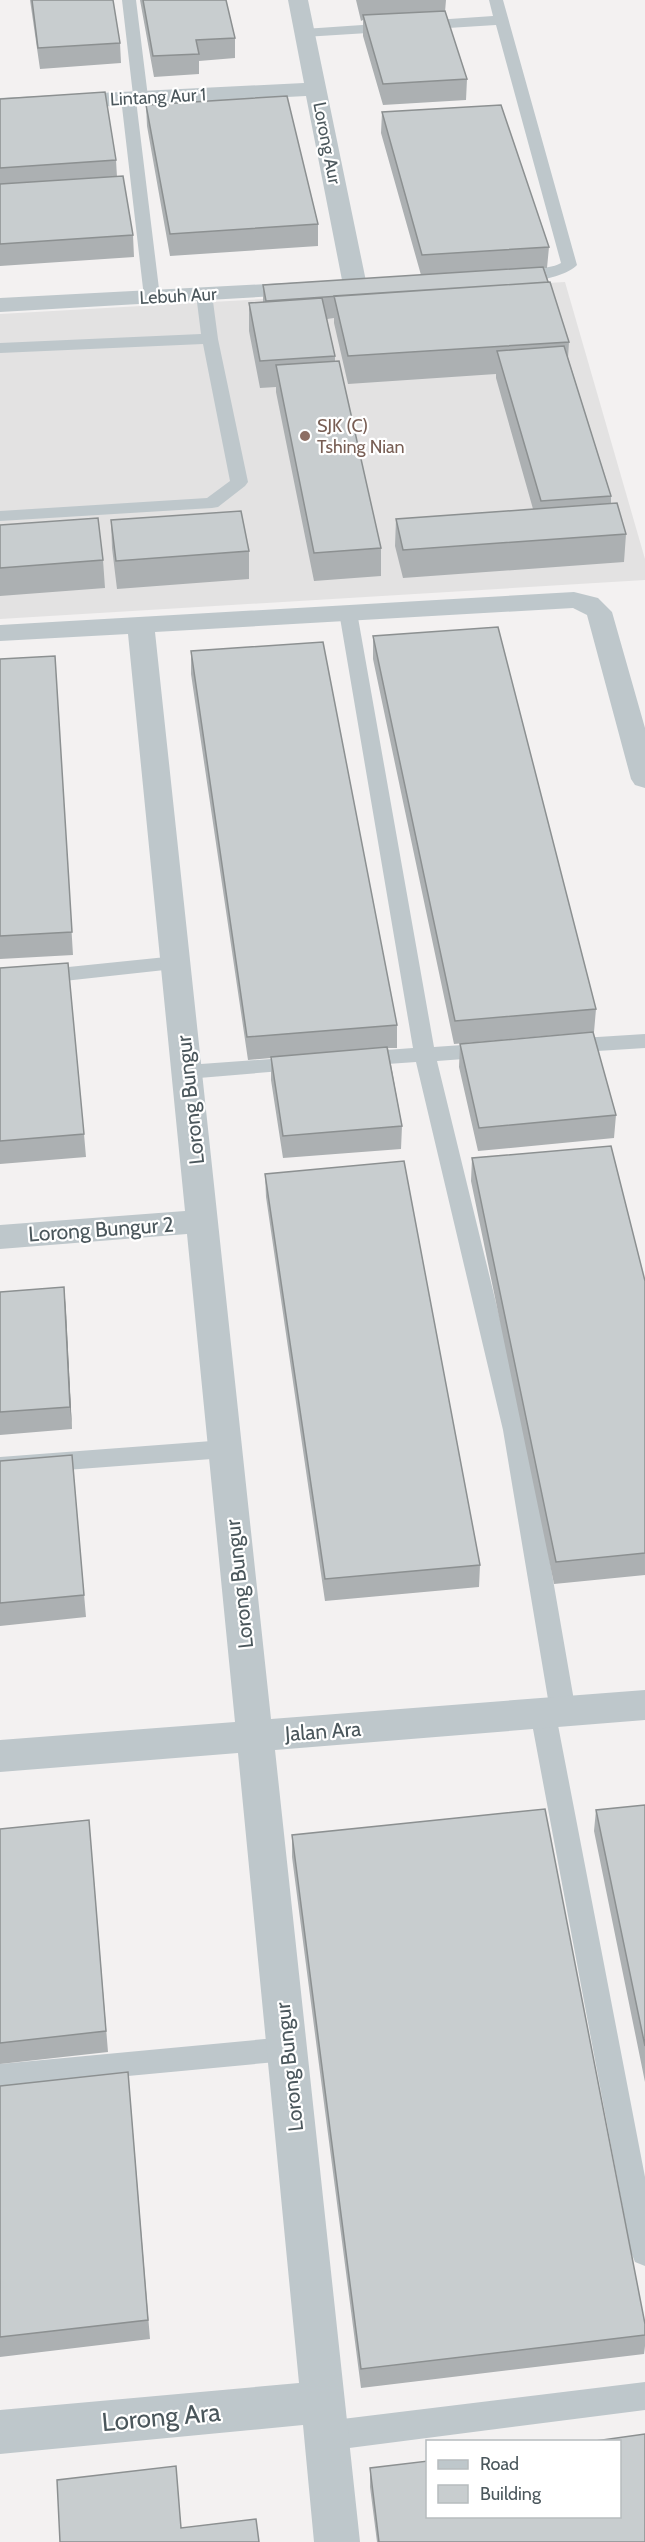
<svg xmlns="http://www.w3.org/2000/svg" width="645" height="2542" viewBox="0 0 645 2542" font-family="Cabin,sans-serif">
<style>
.education{fill:#e3e2e2}
.lines{fill:none;stroke-linecap:round;stroke-linejoin:round}
.service{fill:#bec7cb;fill-rule:evenodd}
.minor{fill:#bec7cb;fill-rule:evenodd}
.wall{fill:#acb0b2}
.shaded-wall{fill:#8c9091}
.building{fill:#c8cdcf;stroke:#8c9091;stroke-width:1.5}
.education-dot{fill:#8d6e63;stroke:#fff;stroke-width:2}
.labels{text-anchor:middle;dominant-baseline:central;stroke-width:4.5;stroke-linejoin:round;paint-order:stroke}
.far-street-label{font-size:18px;fill:#4b575c;stroke:#fff}
.far-education-label{font-size:18px;fill:#785e54;stroke:#fff;text-anchor:start}
.street-label{font-size:21px;fill:#4b575c;stroke:#fff}
.near-street-label{font-size:26px;fill:#4b575c;stroke:#fff}
</style>
<rect width="100%" height="100%" fill="#f3f1f1"/>
<path class="education" d="M565,282l80,277v21l-645,39v-305z"/>
<g class="lines">
<path class="service" d="M122,0h14l12,97 -7,4 -5,-1 24,197 -8,5 -8,-5 -23,-199 7,-4 5,1z
M489,0h14l74,265c-10,12 -59,23 -70,11 10,-10 38,-4 54,-13l-65,-238 -192,12 -7,-4 7,-4 189,-13z
M204,289l8,5 6,45 30,143 -3,4 -27,21 -6,1 -212,13v-10l207,-13 23,-17 -27,-137 -203,9v-10l201,-9 -5,-40z
M348,607l6,1 3,4 77,435 57,-4 7,2 4,5 -4,5 -7,2 -54,4 90,369 49,282 -4,7 -9,3 -6,-2 88,457v89l-10,-4 -4,-10 -101,-539 4,-7 9,-3 6,2 -46,-275 -87,-368 -57,4 -7,-2 -4,-5 4,-5 7,-2 54,-4 -74,-436 3,-4z
M176,956l7,2 3,5 -3,5 -183,20v-14z
M645,1034v14l-79,5 -7,-2 -4,-5 4,-5 7,-2z
M299,1057l7,2 4,5 -4,5 -119,10 -7,-2 -4,-5 4,-5 7,-2z
M225,1440l8,3 4,6 -4,6 -8,3 -225,17v-18z
M287,2037l10,3 4,9 -4,9 -10,3 -287,27v-24z
M645,2382v28l-319,41 -11,-5 -4,-10 4,-10 11,-5z"/>
<path class="minor" d="M288,0h20l59,286 -4,5 -363,21v-14l342,-18 -36,-184 -306,16v-14l304,-15z
M574,592l24,6 14,14 33,116v60l-10,-3 -4,-6 -44,-164 -14,-7 -418,24 116,1087 374,-29v30l-370,30 85,792h-46l-11,-117 -303,29v-44l299,-27 -61,-630 -238,19v-32l235,-18 -48,-488 -187,15v-24l185,-14 -57,-577 -128,7v-16z"/>
</g>
<path class="wall" d="M30,0h83l7,43 1,20 -81,6z
M140,0h86l9,38v20l-36,3v13l-45,3z
M356,0h90l-1,12 22,67 -1,21 -83,5 -20,-69v-16l-2,1z
M0,99l116,61 1,17 16,58 1,22 -134,9z
M146,105l172,119v22l-148,10 -23,-130z
M382,112l167,135 -2,21h-3l25,74 -1,16 43,138v7l15,31 -2,28 -221,16 -8,-32 1,-27 137,-10 -37,-131v-4l-148,10 -14,-61v-5l-7,1 8,37v5l46,187v28l-67,5 -38,-189v-5l-16,1 -11,-57v-28l14,-1v-17l158,-10 -40,-142z
M111,520l138,31v28l-132,10 -5,-41z
M0,525l103,35 2,28 -105,8z
M373,636l223,373 -2,23 -140,12 -81,-385z
M191,651l206,374v23h-9l14,78 -1,23 -118,9 -12,-78v-22l-23,2 -57,-386z
M55,656l18,299 -73,4v-300z
M0,968l84,166 2,23 -86,7z
M460,1044l156,71 -2,23 -136,13 -19,-84z
M472,1158l173,123v294l-91,9 -83,-403z
M265,1174l215,391 -1,22 -154,14 -59,-404z
M64,1287l8,142 -72,6v-143z
M72,1455l14,162 -86,9v-165z
M645,1805v277l-51,-251 2,-21z
M89,1820l19,232 -108,12v-235z
M292,1835l353,489v22l-1,8 -283,34 -69,-531z
M128,2072l22,267 -150,18v-271z
M370,2468l275,74h-268l-7,-55z"/>
<path class="shaded-wall" d="M64,1287l2,23 6,119 -2,-22z"/>
<path class="building" d="M32,0h81l7,43 -82,5z
M143,0h83l9,38 -39,2 3,14 -46,2z
M445,11l22,68 -84,5 -20,-69z
M105,92l11,68 -116,8v-69z
M287,96l31,128 -148,10 -24,-129z
M501,105l48,142 -127,8 -40,-143z
M123,176l10,59 -133,9v-60z
M543,267l5,15 -282,19 -3,-16z
M550,282l19,60 -221,14 -14,-60z
M322,298l13,58 -75,5 -11,-58z
M564,346l47,150 -70,5 -44,-150z
M339,361l42,187 -67,5 -38,-188z
M617,503l9,31 -223,16 -7,-31z
M241,511l8,40 -133,10 -5,-41z
M98,518l5,42 -103,8v-43z
M498,627l98,382 -141,12 -82,-385z
M323,642l74,383 -150,12 -56,-386z
M55,656l17,276 -72,4v-277z
M68,963l16,171 -84,7v-173z
M593,1032l23,83 -137,13 -19,-84z
M387,1047l15,79 -119,10 -12,-79z
M611,1146l34,135v272l-89,9 -84,-404z
M404,1161l76,404 -155,14 -60,-405z
M64,1287l6,120 -70,5v-120z
M72,1455l12,140 -84,8v-142z
M645,1805v241l-49,-236z
M545,1809l100,515v11l-284,34 -69,-534z
M89,1820l17,211 -106,12v-214z
M128,2072l20,248 -148,17v-251z
M645,2434v108h-266l-9,-74 58,-7v56h192v-75h-32z
M176,2466l5,62 75,-9 3,23h-199l-3,-62z"/>
<circle class="education-dot" cx="305" cy="436" r="6"/>
<g class="labels">
<g class="far-street-label">
<text transform="translate(158 97) rotate(-3)">Lintang Aur 1</text>
<text transform="translate(327 143) rotate(79)">Lorong Aur</text>
<text transform="translate(178 296) rotate(-3)">Lebuh Aur</text>
</g>
<g class="far-education-label">
<text x="317" y="426">SJK (C)<tspan x="317" dy="21">Tshing Nian</tspan></text>
</g>
<g class="street-label">
<text transform="translate(190 1100) rotate(-96)">Lorong Bungur</text>
<text transform="translate(101 1229) rotate(-4)">Lorong Bungur 2</text>
<text transform="translate(239 1584) rotate(-96)">Lorong Bungur</text>
<text transform="translate(323 1731) rotate(-4)">Jalan Ara</text>
<text transform="translate(289 2067) rotate(-96)">Lorong Bungur</text>
</g>
<g class="near-street-label">
<text transform="translate(161 2417) rotate(-5)">Lorong Ara</text>
</g>
</g>
<rect x="426" y="2440" width="195" height="78" fill="#ffffff" stroke="#b7bcbe" stroke-width="1.5"/>
<rect x="438" y="2460" width="30" height="9" fill="#bec7cb" stroke="#b7bcbe" stroke-width="1.5"/>
<text x="480" y="2470" font-size="18" fill="#4b575c">Road</text>
<rect x="438" y="2485" width="30" height="18" fill="#c8cdcf" stroke="#b7bcbe" stroke-width="1.5"/>
<text x="480" y="2500" font-size="18" fill="#4b575c">Building</text>
</svg>
